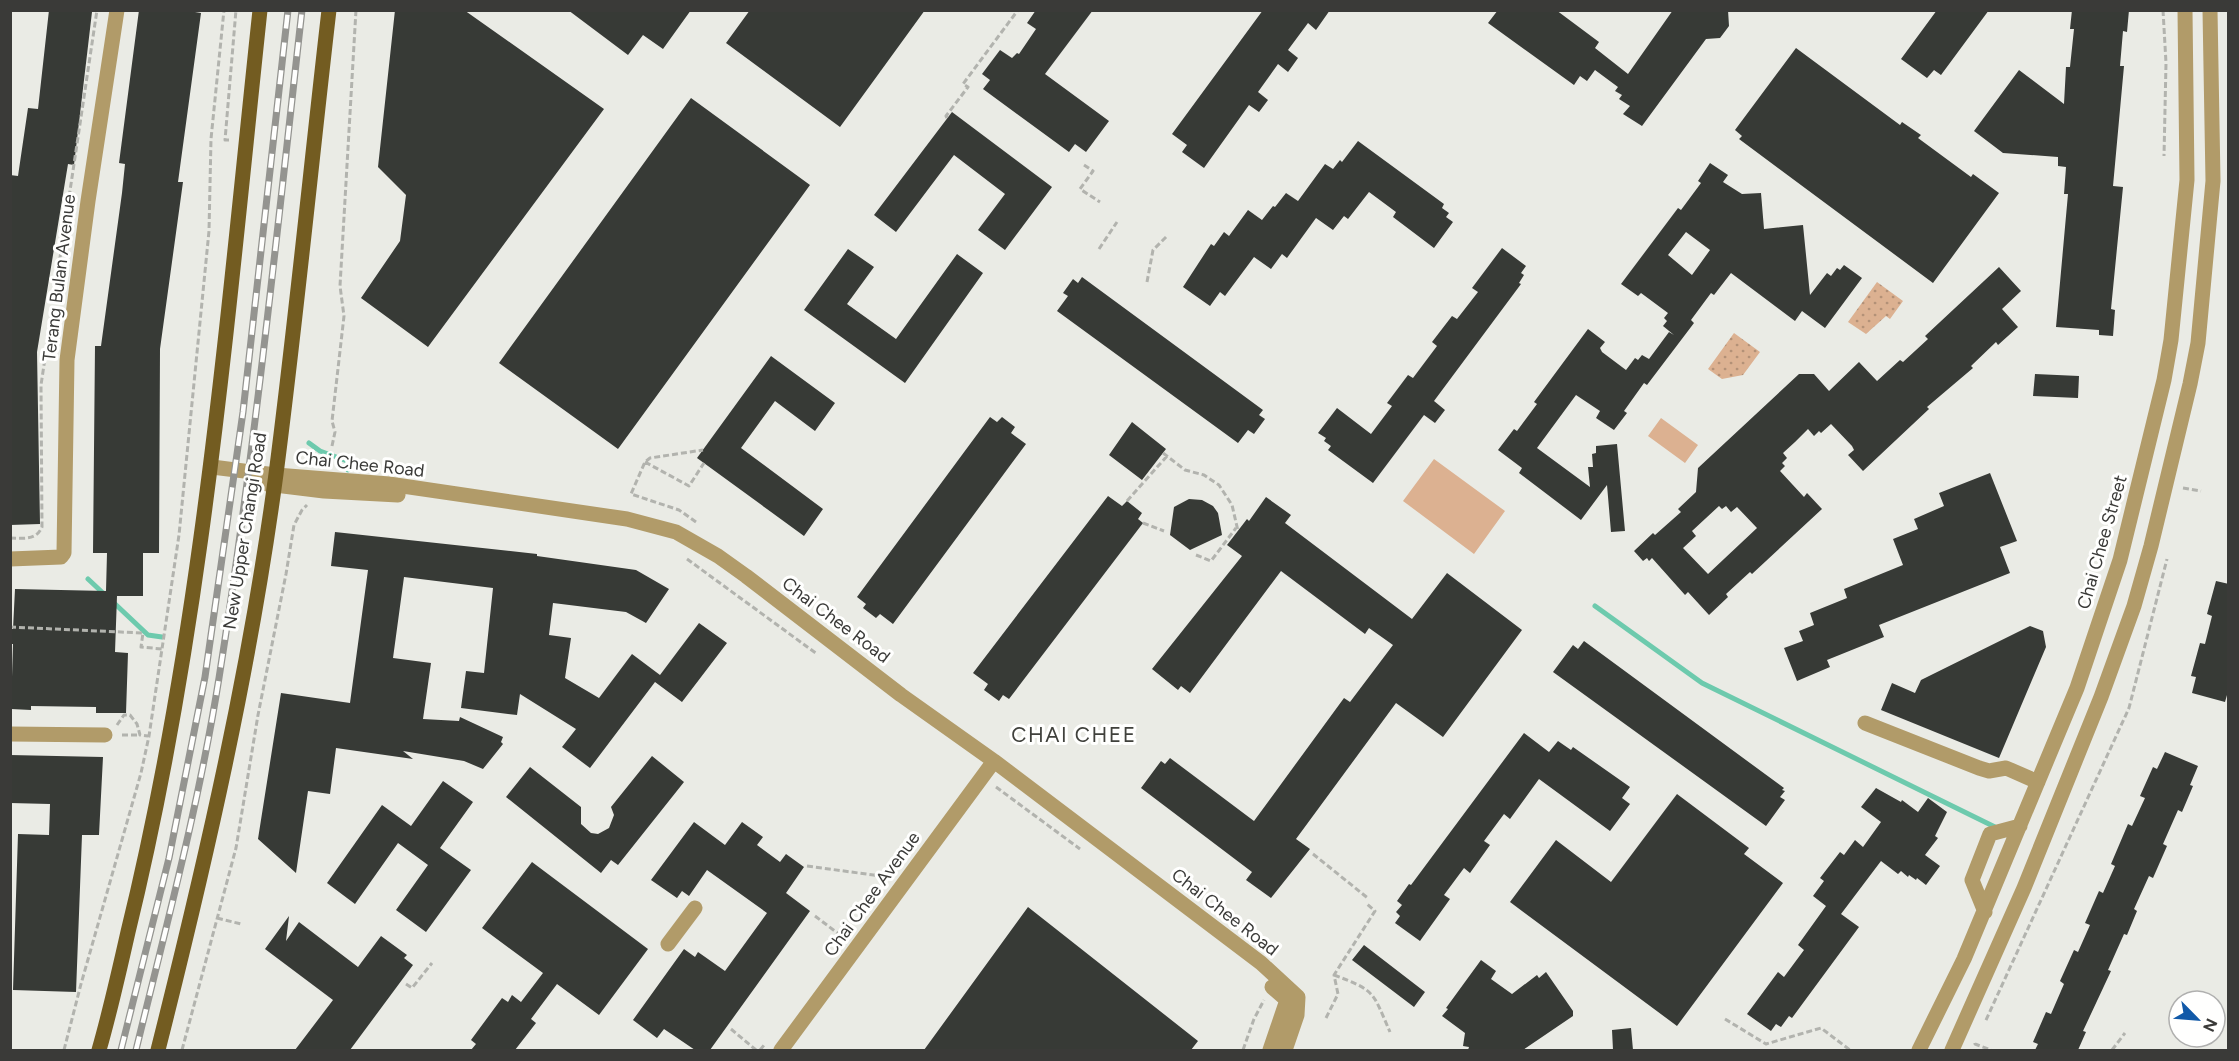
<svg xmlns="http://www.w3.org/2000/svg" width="2239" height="1061" viewBox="0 0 2239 1061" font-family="Figtree,sans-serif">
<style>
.green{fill:url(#green-dots)}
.pitch{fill:#dcb191}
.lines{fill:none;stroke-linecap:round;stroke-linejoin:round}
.stream{stroke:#6dcaad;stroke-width:5}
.building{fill:#373a36;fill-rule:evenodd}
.path{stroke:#b2b3ae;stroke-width:3;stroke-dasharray:6 3;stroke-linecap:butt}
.minor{stroke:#b19b69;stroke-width:15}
.major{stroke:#735c21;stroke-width:15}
.rail-casing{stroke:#949490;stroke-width:7}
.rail{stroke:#fffffe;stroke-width:4.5;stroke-dasharray:14;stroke-linecap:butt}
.labels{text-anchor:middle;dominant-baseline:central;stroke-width:6;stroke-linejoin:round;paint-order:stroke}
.street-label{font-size:18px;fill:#3a3a38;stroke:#fffffe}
.quarter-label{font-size:21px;letter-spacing:1.5px;fill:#40413c;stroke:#fffffe}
</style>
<defs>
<pattern id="green-dots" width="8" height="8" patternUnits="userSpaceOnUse" patternTransform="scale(1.5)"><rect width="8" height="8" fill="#dcb191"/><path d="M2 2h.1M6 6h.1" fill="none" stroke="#b39177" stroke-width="1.8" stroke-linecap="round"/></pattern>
</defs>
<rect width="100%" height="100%" fill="#eaebe5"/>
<path class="green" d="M1877,282l26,19 -13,18 -4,-3 -20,18 -18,-12z
M1734,333l26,19 -17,23 -21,4 -14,-10z"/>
<path class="pitch" d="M1661,418l37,27 -13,18 -37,-27z
M1434,459l71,52 -31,43 -71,-53z"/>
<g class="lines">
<path class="stream" d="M309,443l11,8 27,10 1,9
M88,579l16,15
M113,602l35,33 14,2
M1595,606l107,77 293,144"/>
</g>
<path class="building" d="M49,10l43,2 -18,153 -6,-1 -31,188 3,172 -30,1v-350l8,1 10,-68 10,1z
M139,10h44l18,3 -23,169h5l-23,167 -1,204h-16v43h-26l-2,56 13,1 -2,60h-30v-6l-65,-1v4l-20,-1 2,-65h-3v-15h3l2,-40 91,2 1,-38h-14l2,-207h6l21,-153 3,-29 -6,-1z
M395,10h69l140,99 -176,238 -67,-49 39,-57 6,-46 -28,-28z
M568,10h123l-28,39 -20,-14 -15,20z
M750,10h175l-85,117 -114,-84z
M1036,10h57l-48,64 64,47 -23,31 -11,-8 -6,8 -86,-63 7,-9 -8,-6 18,-24 12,8 5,-5 2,1 17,-25 -9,-6z
M1263,10h67l-14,20 -8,-7 -20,27 10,8 -10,14 -10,-8 -20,28 10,8 -9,12 -10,-7 -45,63 -22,-16 5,-7 -15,-11z
M1498,10h58l43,32 -4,6 33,26 45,-64h55l1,16 -9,12 -14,1 -64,87 -19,-12 7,-8 -11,-7 3,-4 -7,-4 3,-4 -23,-17 -8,11 -7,-5 -6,9 -86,-62z
M1937,10h52l-48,65 -7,-5 -7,8 -26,-19z
M2072,10h57l-2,22 -4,-1 -3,35h4l-11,120 10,1 -12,122 4,1 -2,26 -14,-1v-5l-43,-3 12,-133h-4l2,-27 -8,-1v-9l-55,-4 -29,-22 45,-61 45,34 2,-37h4l4,-38h-4z
M1796,48l104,77 2,-3 19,13 -3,3 53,39 2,-3 26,19 -66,90 -194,-144 3,-3 -7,-6z
M691,98l119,87 -192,264 -119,-86z
M952,112l100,75 -47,63 -27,-20 27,-36 -51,-39 -58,77 -22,-17z
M1358,141l86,63 -2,4 7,5 -3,4 7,5 -19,26 -41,-31 3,-5 -27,-20 -21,27 -4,-3 -11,14 -17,-12 -29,40 -5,-4 -11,15 -17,-12 -29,39 -5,-4 -10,14 -27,-19 28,-43 3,2 10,-14 5,4 19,-26 14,10 11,-14 2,1 11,-14 12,8 27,-37 8,5 7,-9 2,2z
M1710,163l18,12 -5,7 19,12 19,-1 3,36 39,-4 7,70 17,-22 4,3 6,-8 3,2 4,-5 18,13 -37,50 -23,-17 -7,10 -64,-48 -17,22 -3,-2 -20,27 3,3 -47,62 -3,-2 -20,28 3,2 -13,17 -18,-12 4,-7 -24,-16 -39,53 53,39 -2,-20h5l-1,-13 4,-1v-7l21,-2 8,87 -14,1 -4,-47 -26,35 -62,-47 3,-5 -24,-18 16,-21 3,2 20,-27 -3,-2 54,-73 17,13 -5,6 2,4 24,18 9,-12 3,2 4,-5 7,4 20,-27 5,3 -11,-9 4,-5 -3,-3 4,-5 -27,-20 -3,3 -17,-12 57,-76 3,2 20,-27 -3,-2zM1686,232l24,18 -18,25 -24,-20z
M1502,248l24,18 -5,7 3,2 -5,8 2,1 -87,117 11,9 -10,13 -11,-8 -51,68 -45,-33 3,-4 -7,-5 2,-3 -8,-5 19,-25 34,26 21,-28 -5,-3 21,-28 5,3 24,-32 -5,-4 20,-26 5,3 21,-27 -6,-4z
M848,249l26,18 -27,37 49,35 61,-85 26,19 -78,110 -101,-73z
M1999,267l22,24 -19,18 16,18 -20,18 -2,-3 -25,24 2,2 -46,39 2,2 -66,62 -15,-16 6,-5 -2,-4 -21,-22 -10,9 -2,-2 -5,5 -6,-7 -13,13 -12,11 4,5 -5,5 3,3 -5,5 24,26 3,-4 15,16 -70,65 -2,-2 -24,22 2,3 -19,18 -21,-23 -3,3 -33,-37 -3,3 -2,-3 -4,3 -9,-10 19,-18 2,2 26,-23 -3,-3 18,-17 2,-24 101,-94h15l15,17 30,-29 18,19 23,-21 3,2 25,-23 -3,-3zM1719,506l3,3 4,-3 5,6 6,-5 20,21 -49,46 -25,-26 13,-12 -4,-5z
M1082,277l181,133 -4,5 6,4 -11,15 -6,-4 -10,13 -181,-132 11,-15 -5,-3 10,-14 5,4z
M771,356l64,47 -20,28 -40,-30 -34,47 82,61 -19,27 -107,-78z
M2035,374l44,2 -1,22 -45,-2z
M990,417l7,5 5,-5 13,10 -4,6 15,11 -133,180 -13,-10 -4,4 -13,-10 3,-4 -9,-7z
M1132,422l34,27 -24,31 -33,-25z
M1990,473l27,68 -17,6 10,26 -131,52 5,12 -57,23 3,7 -33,14 -13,-33 19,-7 -4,-10 15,-6 -4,-12 37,-15 -3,-9 59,-24 -10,-26 25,-10 -4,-10 30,-13 -5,-13z
M1108,496l14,10 5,-5 15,12 -4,6 5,4 -134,176 -6,-4 -4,6 -15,-11 4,-6 -15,-11z
M1266,497l25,18 -6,8 127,96 35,-46 75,57 -79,107 -47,-34 -100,136 14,10 -39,49 -25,-18 6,-8 -111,-84 20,-27 4,3 5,-6 84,63 90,-123 6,4 43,-57 -24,-17 -4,6 -84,-63 -91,122 -9,-7 -3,4 -26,-21 90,-113 -15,-11 20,-26 2,2z
M1189,499l13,1 11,6 5,7 4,22 -32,15 -20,-15 4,-28z
M335,532l202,22v2l99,14 33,19 -23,34 -20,-11 -73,-9 -4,32 22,3 -6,40 34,20 33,-44 28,21 39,-52 28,20 -45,59 -27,-20 -65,86 -28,-21 14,-18 -56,-35 -3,21 -56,-7 5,-37 18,2 9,-85 -89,-11 -11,81 38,5 -8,56 36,2 1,-4 43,20 -2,5 2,2 -20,25 -19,-8 -61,-10 10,8 -77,-11 -6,46 -22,-3 -12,82 -38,-34 23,-146 69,10 18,-133 -37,-4z
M2216,581l13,3v104l-4,14 -33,-9 4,-16 -5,-1 9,-33 5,1 7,-28 -5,-2z
M2030,626l13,5 3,16 -47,111 -118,-48 11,-27 23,10 6,-13z
M1584,641l200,147 -2,2 3,1 -5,6 5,3 -19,26 -213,-154 20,-27 5,4z
M1524,733l25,19 9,-11 13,9 2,-3 57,40 -8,11 8,6 -20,27 -71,-52 -29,40 -6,-5 -20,27 6,4 -20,28 -6,-5 -20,27 6,4 -30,42 -25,-18 5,-7 -4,-4 6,-7 -5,-4 12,-17 2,1z
M2165,752l33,14 -8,19 3,1 -11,26 -4,-2 -15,34 4,2 -14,32 -4,-2 -15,33 3,2 -10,24 -3,-1 -16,36 3,1 -28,60 3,1 -8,18h-43l3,-6 -5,-2 13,-30 5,2 13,-30 -4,-3 14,-31 4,2 12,-27 -5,-2 14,-32 4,2 12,-27 -4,-2 17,-40 4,2 13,-28 -5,-2 13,-29 4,2z
M10,755l93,2 -4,78h-17l-6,157 -63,-2 5,-156 31,1 1,-31 -40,-1z
M652,756l32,26 -66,83 -7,-5 -10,13 -95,-76 24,-30 51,40v17l10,9 7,1 11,-6 5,-13 -3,-8z
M443,781l30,21 -33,46 31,22 -45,62 -30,-22 32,-45 -30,-22 -43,61 -28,-21 55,-78 29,21z
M1876,788l25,14 1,-2 16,12 10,-14 19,14 -12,24 3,2 -13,17 15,11 -14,19 -9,-7 -1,2 -7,-5 -1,2 -7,-6 -3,3 -17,-13 -40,53 18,13 -67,91 -3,-2 -8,11 -5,-3 -5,7 -24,-17 31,-42 6,5 20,-27 -6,-5 28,-39 -13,-10 11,-15 -4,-3 20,-26 4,3 11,-15 8,7 18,-25 -20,-15z
M1677,794l72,54 -5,6 39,29 -106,143 -167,-124 46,-62 55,42z
M694,822l31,23 17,-23 21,15 -6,8 23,17 6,-8 18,13 -18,26 24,18 -100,139h-15l-31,-21 -7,9 -24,-18 51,-71 11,8 3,-5 27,19 42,-58 -60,-43 -18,26 -7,-5 -5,7 -26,-18z
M532,862l116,87 -49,66 -42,-31 -26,35 5,4 -21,27h-44l5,-6 -5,-4 31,-42 6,4 4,-7 9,7 22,-29 -61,-45z
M1028,907l170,134 -7,9h-267z
M289,916l-3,25 13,-19 59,45 23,-31 26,19 -3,3 9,7 -63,85h-55l38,-50 -68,-51z
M1364,945l61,47 -11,15 -62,-47z
M1481,960l15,11 -5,8 21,15 25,-19 2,3 7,-6 27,39v5l-50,34h-55l1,-3 -6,-1 2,-13 -23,-17 6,-7 -2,-1z
M1631,1028l2,22h-20l-1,-20z"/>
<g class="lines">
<path class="path" d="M2163,10l3,53 -2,93
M947,118l-1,-2 22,-29 -5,-3 55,-74
M229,140h-4l11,-130
M1084,165l9,6 -13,18 20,13
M1099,249l18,-27
M1147,282l6,-32 15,-15
M332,446l3,-14 -3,-11 12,-105 -4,-30 16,-276
M1163,453l22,17 19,5 15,10 13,20 6,26
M645,462l44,24 15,-23
M2183,488l18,3
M1127,501l40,-45
M696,522l-17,-12 -48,-16 14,-32 5,-4 53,-8
M1143,523l21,8
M10,538c13,0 26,3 32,-11l-1,-142 56,-375
M1196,555l15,6 25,-33
M687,559l130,95
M10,627l133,6 -2,14 21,2
M117,725l7,-10h6l7,9 3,11 8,1
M122,735h17
M996,787l84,62
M1313,854l56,45
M807,866l81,11
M815,916l29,22
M217,918l24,6
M1334,975c42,16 38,16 56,57
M406,984l6,4 20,-25
M1326,1018l12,-24 -4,-19 41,-64 -9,-8
M1725,1019l41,25 55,-16 29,22
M1986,1020l143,-312 38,-149
M731,1029l25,21
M1975,1043v1l16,6
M64,1050l17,-66 60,-211 8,-37 30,-201 30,-304 2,-92 13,-129
M182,1050l54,-202 22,-133 28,-141 8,-49 8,-15 5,-5
M760,1050l5,-6
M1243,1050l11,-31 10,-19
M2112,1050l13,-17"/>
<path class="minor" d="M212,467l64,8 113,9 238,35 49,13 42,24 28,20 155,119 93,66 267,202 37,34 -1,18 -12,35
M267,484l57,7 74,4
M10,559l51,-2 3,-4 3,-193 21,-159 29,-191
M1865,723l114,45 10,3 17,-3 32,14
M10,734l95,1
M1985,912l-13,-32 18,-46 30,-8
M668,944l27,-36
M781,1050l213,-289
M1270,1050l17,-50 -15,-13
M1919,1050l45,-91 113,-271 43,-128 44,-180 7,-40 16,-160 -2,-170
M1952,1050l72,-162 77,-191 33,-91 17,-60 39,-162 8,-41 15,-162 -3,-171"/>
<path class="major" d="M99,1050c11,-38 20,-78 29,-118 74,-302 99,-613 132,-922
M158,1050c48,-190 92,-381 118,-576 20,-154 35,-309 53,-464"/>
<defs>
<path id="rail" d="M121,1050l48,-192 36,-181 38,-265 45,-402
M136,1050c30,-123 63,-246 83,-372 35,-221 58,-445 83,-668"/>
</defs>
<use href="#rail" class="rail-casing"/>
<use href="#rail" class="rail"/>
</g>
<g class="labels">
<g class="street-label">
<text transform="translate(59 278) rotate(-83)">Terang Bulan Avenue</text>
<text transform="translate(360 464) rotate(6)">Chai Chee Road</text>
<text transform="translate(245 531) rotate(-81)">New Upper Changi Road</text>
<text transform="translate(2102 542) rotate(-74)">Chai Chee Street</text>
<text transform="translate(836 620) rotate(37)">Chai Chee Road</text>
<text transform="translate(872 894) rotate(-54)">Chai Chee Avenue</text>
<text transform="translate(1225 912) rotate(38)">Chai Chee Road</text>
</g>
<g class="quarter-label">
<text x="1074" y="734">CHAI CHEE</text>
</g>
</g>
<rect width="2239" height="1061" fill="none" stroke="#3a3a38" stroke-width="24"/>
<g transform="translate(2197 1019) rotate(115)"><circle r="28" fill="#fffffe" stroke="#b0b0af" stroke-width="1.5"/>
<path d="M0-4.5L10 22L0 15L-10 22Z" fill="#1159a8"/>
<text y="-9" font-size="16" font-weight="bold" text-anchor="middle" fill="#3a3a38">N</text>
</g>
</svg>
